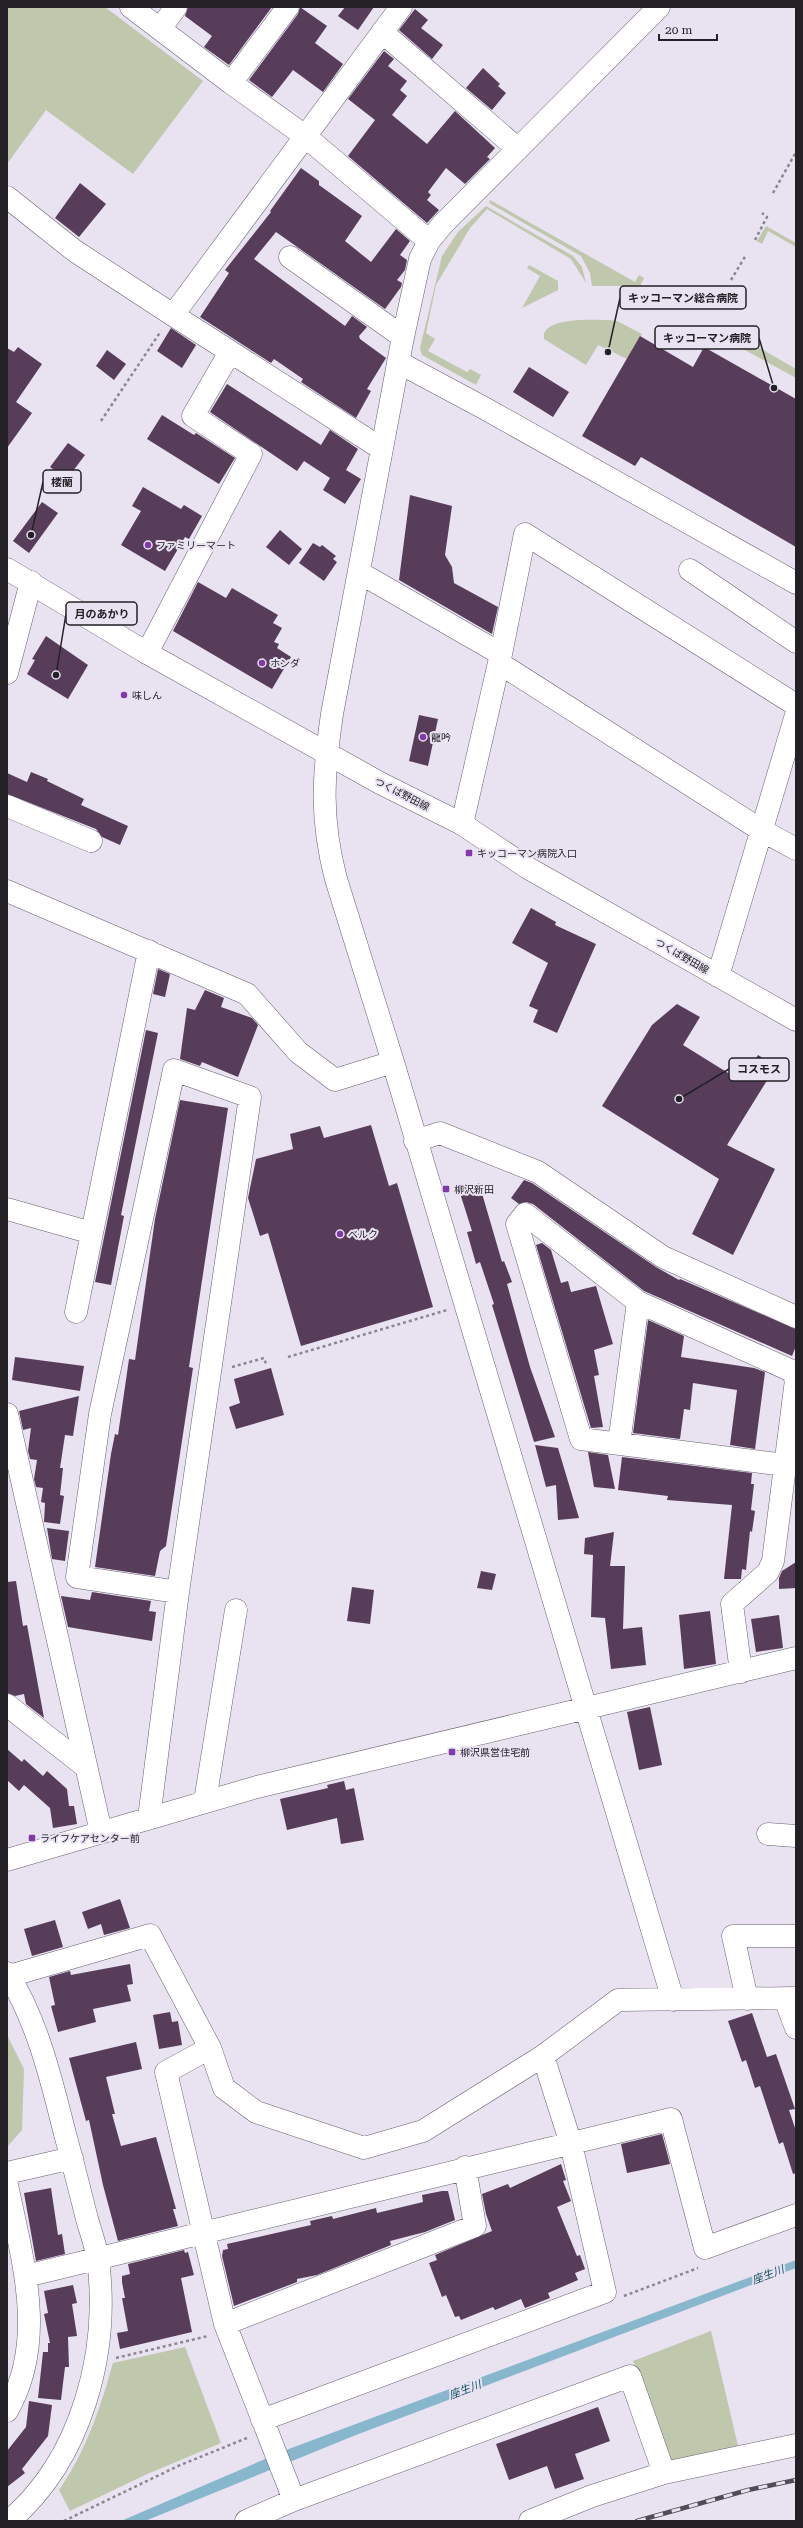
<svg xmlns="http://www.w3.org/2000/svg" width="803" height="2528" viewBox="0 0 803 2528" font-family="'Roboto Serif','Noto Sans JP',serif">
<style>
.green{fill:#bfc7ac}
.water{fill:#88b7cd}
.building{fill:#583d5b}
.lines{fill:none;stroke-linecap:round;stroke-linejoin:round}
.minor-casing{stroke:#66616e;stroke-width:23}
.major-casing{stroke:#66616e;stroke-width:23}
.path{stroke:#8a8690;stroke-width:2.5;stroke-dasharray:3 3;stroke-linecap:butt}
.minor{stroke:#fff;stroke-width:22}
.major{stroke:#fff;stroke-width:22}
.rail-casing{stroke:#4f4c53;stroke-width:4.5}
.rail{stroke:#e8e2f1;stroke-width:3;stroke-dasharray:9;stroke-linecap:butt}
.poi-dot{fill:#8238aa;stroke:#e8e2f1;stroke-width:1.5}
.labels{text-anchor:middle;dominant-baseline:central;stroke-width:4;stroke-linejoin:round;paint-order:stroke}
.poi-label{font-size:10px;fill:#232126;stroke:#e8e2f1;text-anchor:start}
.street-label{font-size:10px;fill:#232126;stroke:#e8e2f1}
.water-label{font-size:11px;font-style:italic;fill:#125067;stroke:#e8e2f1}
.leader{fill:none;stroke:#232126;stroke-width:1.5}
.callout-dot{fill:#232126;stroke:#e8e2f1;stroke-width:1.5}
.callout{fill:#e8e2f1;stroke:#232126;stroke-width:1.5}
.callout-label{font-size:11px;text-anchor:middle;font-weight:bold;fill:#232126}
</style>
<rect width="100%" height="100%" fill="#e8e2f1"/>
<path class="green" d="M7,7h98l98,74 -70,93 -87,-64 -39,54z
M490,200l145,82 4,-7 5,3 -4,8h-48l-2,-13 -9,-17 -92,-53z
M486,206l87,50 9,11 4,16 -15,-24 -84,-50 -17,19 -34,57 -10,48 9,6 -7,12 39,21 3,-3 11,6 -5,10 -54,-30 -2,-7 22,-92 16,-24z
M766,226l30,17v4l-28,-16 -6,13 -5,-3z
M529,265l29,16v9l-36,18 18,-32 -13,-8z
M609,320l8,1 25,13 -15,25 -29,-14 -12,20 -42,-26c-4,-23 52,-19 65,-19z
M723,330h6l67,39v9l-73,-40z
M7,2035l17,34 -2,61 -15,17z
M711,2331l27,115 -61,16 -9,-4 -35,-97z
M185,2347l36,96 -76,32 -75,36 -11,-21c27,-39 41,-81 54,-127z"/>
<path class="water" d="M796,2260v8l-440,167 -211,86h-24l165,-71z"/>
<path class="building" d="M188,7h84l-43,58 -25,-18 8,-11 -27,-20z
M300,7l27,19 -12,17 28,21 -20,28 -30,-22 -21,27 -23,-17 49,-66z
M345,7h29l-16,23 -20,-14z
M415,9l13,11 -7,8 22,17 -11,14 -33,-29z
M384,51l10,8 -6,7 19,15 -7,9 7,6 -15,19 35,29 28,-33 40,37 -8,9 3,2 -25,25 -19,-16 -18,24 3,3 -4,5 12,10 -12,13 -79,-67 27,-36 -27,-21z
M483,68l17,16 -2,2 8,7 -14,17 -26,-22z
M301,168l18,13v4l43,31 -17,25 26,21 25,-33 14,12 -10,14 7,5 -2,10 -8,10 5,3 -1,4 -16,22 -109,-77 -22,27 91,67 7,-10 15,11 -8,9 1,3 26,19 -19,31 4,2 -15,27 -55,-36 2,-3 -29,-20 -3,4 -71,-46 29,-44 -4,-3 46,-58 -1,-1z
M80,183l26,21 -27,33 -24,-19z
M171,328l25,17 -14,23 -25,-17z
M640,336l53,31 11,-20 92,52v148l-155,-90 -6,9 -53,-30z
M18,347l24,17 -26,38 16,11 -25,35v-100l7,4z
M107,350l19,14 -12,16 -18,-14z
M529,367l40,25 -16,25 -40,-25z
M227,384l94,61 9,-15 28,19 -12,21 15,9 -16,25 -22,-14 7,-12 -26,-17 -7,10 -87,-59z
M162,415l32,20 2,-2 39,25 -16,26 -72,-45z
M68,443l17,12 -18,24 -17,-12z
M143,487l38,22 3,-4 18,11 -13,23 -4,-2 -20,34 -44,-26 20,-34 -9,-5z
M410,495l42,11 -7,49 7,12 2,16 44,24 -6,27 -93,-54z
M42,502l16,11 -29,40 -16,-12z
M280,530l22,19 -13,16 -23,-18z
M313,543l7,4 2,-2 14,11 -3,3 4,3 -13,19 -25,-18z
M198,582l28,16 6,-10 46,27 -5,8 9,5 -8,14 5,2 -2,4 14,9 -19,32 -99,-58z
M46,636l42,29 -20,34 -41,-25 8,-14 -3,-1z
M419,715l19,4 -10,47 -19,-5z
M31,772l17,7 -1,2 37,18 -3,6 47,21 -8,19 -18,-8 -6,-8 -89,-35v-21l20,9z
M531,908l25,14 -1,3 41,19 -39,89 -24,-11 5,-12 -9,-4 19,-43 -36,-20z
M158,969l12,5 -5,23 -12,-3z
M205,990l19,8 -3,9 31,11 6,7 -20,52 -36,-15 -2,4 -20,-7 7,-51 8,2z
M677,1004l23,13 -17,28 58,36 17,-26 18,11 -49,79 48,24 -42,86 -41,-21 27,-55 -117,-73 50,-81z
M146,1030l12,3 -37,182 3,1 -13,69 -16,-3z
M180,1100l48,8 -39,259 4,1 -8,53 -19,125 -6,5 -5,25 -60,-9 16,-113 4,-20 3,1 11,-76 6,1 20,-141z
M371,1125l18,61 8,-3 36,124 -132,39 -33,-113 -8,3 -12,-38 8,-39 37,-10 -3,-15 30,-8 4,12z
M524,1180l8,3 124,84 23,13 1,-1 116,50v17l-4,10 -148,-65 -111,-87 -7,-2 -7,2 -8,-6z
M479,1183l23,79 2,-1 8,21 -5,2 23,83 25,70 -21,5 -42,-137 2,-1 -14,-42 -4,2 -9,-32 5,-1 -13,-41z
M542,1243l9,7 10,33 7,-2 3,11 25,-6 17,58 -19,6 5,25 -5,1 9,51 -12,1 -55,-183z
M648,1320l36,16 -3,21 73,11 11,4 -10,77 -25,-4 7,-55 -44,-7 -3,27 -6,-1 -4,30 -47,-6z
M15,1357l69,9 -4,25 -68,-11z
M271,1368l13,47 -48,14 -7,-22 11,-4 -6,-24z
M79,1396l-6,40 -8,-1 -5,33h3l-3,27 4,1 -4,28 -16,-2 1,-19 -4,-1 2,-14 -7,-1 -2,-8 3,-19 -7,-1 -2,-8 3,-23 -8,2 -4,-19z
M535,1445l23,3 21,70 -21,2 -2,-35 -10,2z
M588,1452l20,3 7,34 -21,-2z
M622,1457l130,16 -1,11h3l-3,26 4,1 -3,21 -2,-1 -4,39 -4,-1 -1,10h-17l8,-74 -65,-5 1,-4 -50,-6z
M47,1528l22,3 -4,30 -13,-2z
M614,1532l-4,34h15l-2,63 19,-2 4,38 -35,4 -6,-51 -14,-1 2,-62 -9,-1 1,-16z
M796,1562v26l-17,1v-11l3,-7z
M481,1571l15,3 -4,16 -15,-2z
M16,1581l7,45 4,-1 17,93 -18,-14 -2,-10 -9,2 -8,-3v-111z
M352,1587l22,3 -4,34 -23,-3z
M92,1592l59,9 -2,10 7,1 -4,29 -84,-14 -7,-31 29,4z
M710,1611l6,53 -32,5 -5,-54z
M779,1615l4,33 -27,4 -5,-33z
M650,1707l12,58 -23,5 -12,-58z
M7,1749l15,13 2,-3 19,17 4,-5 20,18 2,17h5l3,18 -24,4 -3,-20 -26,-23 -5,6 -12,-11z
M344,1781l2,9 8,-2 10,52 -23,4 -4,-26 -50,12 -7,-31 48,-11 -1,-3z
M120,1899l10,29 -26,7 -3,-11 -13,5 -6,-17z
M55,1920l8,27 -31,9 -8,-27z
M130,1964l3,20 -6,1 4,16 -38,8 3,13 -38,10 -7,-26 4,-1 -6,-28 21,-6 1,4z
M170,2012l2,10 6,-1 4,24 -23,4 -6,-34z
M752,2013l15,44 9,-3 19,55 -6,1 7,21v42l-3,1 -10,-32 -4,2 -19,-58 -5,2 -9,-28 -4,2 -14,-41z
M136,2042l6,27 -36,8 9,37h-3l9,32 35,-9 20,72h-3l5,17 -60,15 -15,-56 -14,-65 -3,1 -17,-63z
M662,2134l8,30 -43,9 -6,-29z
M561,2164l5,16 -3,1 8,20 -14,6 20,49 3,-1 5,14 -10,4 3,7 -30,13 2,5 -25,10 -4,-9 -26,11 -2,-3 -32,13 -2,-4 -4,1 -9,-22 -4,2 -13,-34 8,-3 -2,-5 57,-24 -6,-17 -4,-20 26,-10 2,4z
M51,2188l7,47 4,-1 3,20 -29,7 -12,-68z
M442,2191h6l7,29 -30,12 -35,9 1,4 -74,30 -20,4v3l-63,24 -12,-50 1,-6 5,-1 -1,-5 84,-19 -1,-4 22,-5 1,3 43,-11 1,5 46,-11 -1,-7z
M184,2250l1,3 3,-1 6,23 -13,3 11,54 -72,17 -3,-16 11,-2 -6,-33h3l-3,-16v-6l8,-2 -2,-10z
M73,2285l4,18 -5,1 5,32 -9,1 1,30h-4l-4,33 -23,-2 5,-46h5v-9h2l-6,-29 4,-1 -4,-22z
M29,2401l23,4 -4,31 -26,33 3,4 -18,14v-36l19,-24z
M598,2407l12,34 -35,13 9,25 -29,10 -8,-23 -38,14 -13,-36z"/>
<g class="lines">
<defs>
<path id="minor" d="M131,7l100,76 74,53 124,105
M659,7l-216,217 -14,17 -9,18 -17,78 -71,377c-9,62 -12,104 4,165l57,183 280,938
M160,29l16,-22
M382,32l136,117
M231,83l57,-76
M7,197l68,54 98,64
M290,257l113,80
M398,362l86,46 312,175
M382,449l-209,-134 228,-308
M690,570l106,72
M360,573l141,81
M147,653l104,-199 -58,-38 37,-64
M499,663l262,167 35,19
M7,673l24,-91
M7,806l84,35
M462,824l39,-170 24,-120 271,171
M7,891l240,103 51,58 37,28 58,-18
M718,976l78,-261
M415,1141l25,-8 98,39 125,85 133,60
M7,1209l85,24
M76,1312l73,-361
M7,1414l94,418
M619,1444l19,-142
M741,1672l-9,-68 36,-32 5,-11 23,-181 -4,-9 -154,-69 -113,-88 -8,10 64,215 204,26
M7,1705l79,62
M205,1801l31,-191
M149,1818l29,-226 72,-495 -76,-27 -74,344 -23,163 101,15
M768,1834l28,2
M7,1860l250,-73 539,-129
M7,1973c30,46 45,109 58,161 8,29 15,57 22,85 4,14 9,27 11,41 12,92 -16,199 -89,261
M9,1976l141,-41 60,113 14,40 32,24 108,36 59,-17 120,-75 75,-56 178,-2
M747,1999l-14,-63h63
M785,1999l11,29
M210,2048l-44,24 59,252 69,176
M7,2173l65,-15
M7,2185c15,74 41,155 0,226
M26,2276l645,-157 34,129 91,-33
M225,2324l250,-98 -10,-59
M262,2420l343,-128 -34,-148 -28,-88
M246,2521l48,-21 336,-124 34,97
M530,2521l62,-25 72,-23 132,-28"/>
<path id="major" d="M7,569l140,84 233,130 82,41 66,44 268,152"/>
</defs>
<use href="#minor" class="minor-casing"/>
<use href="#major" class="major-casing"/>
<path class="path" d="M773,193l23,-41
M755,240l12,-23 -5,-4
M731,280l15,-25
M101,421l60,-90
M288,1357l159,-47
M232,1367l32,-9 2,6
M624,2296l74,-28
M116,2358l92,-22
M64,2521l114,-55 69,-28"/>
<use href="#minor" class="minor"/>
<use href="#major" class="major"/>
<defs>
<path id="rail" d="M637,2521l111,-31 48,-10"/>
</defs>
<use href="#rail" class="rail-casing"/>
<use href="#rail" class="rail"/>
</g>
<g class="poi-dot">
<circle cx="148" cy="545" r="4"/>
<circle cx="262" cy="663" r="4"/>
<circle cx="124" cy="695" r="4"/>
<circle cx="423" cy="737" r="4"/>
<rect x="465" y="849" width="8" height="8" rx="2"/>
<rect x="442" y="1185" width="8" height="8" rx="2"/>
<circle cx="340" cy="1234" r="4"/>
<rect x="448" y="1748" width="8" height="8" rx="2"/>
<rect x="28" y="1834" width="8" height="8" rx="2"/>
</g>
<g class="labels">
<g class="poi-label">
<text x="156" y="545">ファミリーマート</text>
<text x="270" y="663">ホンダ</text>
<text x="132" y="695">味しん</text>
<text x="431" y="737">龍吟</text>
<text x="477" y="853">キッコーマン病院入口</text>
<text x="454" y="1189">柳沢新田</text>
<text x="348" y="1234">ベルク</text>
<text x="460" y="1752">柳沢県営住宅前</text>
<text x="40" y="1838">ライフケアセンター前</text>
</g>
<g class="street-label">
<text transform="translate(402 794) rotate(27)">つくば野田線</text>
<text transform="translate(682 956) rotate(30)">つくば野田線</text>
</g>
<g class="water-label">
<text transform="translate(768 2275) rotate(-21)">座生川</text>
<text transform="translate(465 2390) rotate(-21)">座生川</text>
</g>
</g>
<path class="leader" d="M608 352L620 298M774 388L759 338M31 535L43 482M56 675L66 614M679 1099L729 1069"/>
<g class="callout-dot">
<circle cx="608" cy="352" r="4"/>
<circle cx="774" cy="388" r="4"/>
<circle cx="31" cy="535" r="4"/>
<circle cx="56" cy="675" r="4"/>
<circle cx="679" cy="1099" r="4"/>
</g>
<g class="callout">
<rect x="620" y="286" width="126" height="23" rx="4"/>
<rect x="655" y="326" width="104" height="23" rx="4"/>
<rect x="43" y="470" width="38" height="23" rx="4"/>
<rect x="66" y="602" width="71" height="23" rx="4"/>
<rect x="729" y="1058" width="60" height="23" rx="4"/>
</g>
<g class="callout-label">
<text x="683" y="302">キッコーマン総合病院</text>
<text x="707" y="342">キッコーマン病院</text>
<text x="62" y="486">楼蘭</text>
<text x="102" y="618">月のあかり</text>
<text x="759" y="1073">コスモス</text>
</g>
<rect width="803" height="2528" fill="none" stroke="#232126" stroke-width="16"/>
<path d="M659 34v6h58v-6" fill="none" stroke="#232126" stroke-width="2"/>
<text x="665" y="34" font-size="12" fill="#232126" stroke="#e8e2f1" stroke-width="3" paint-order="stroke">20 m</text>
</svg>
